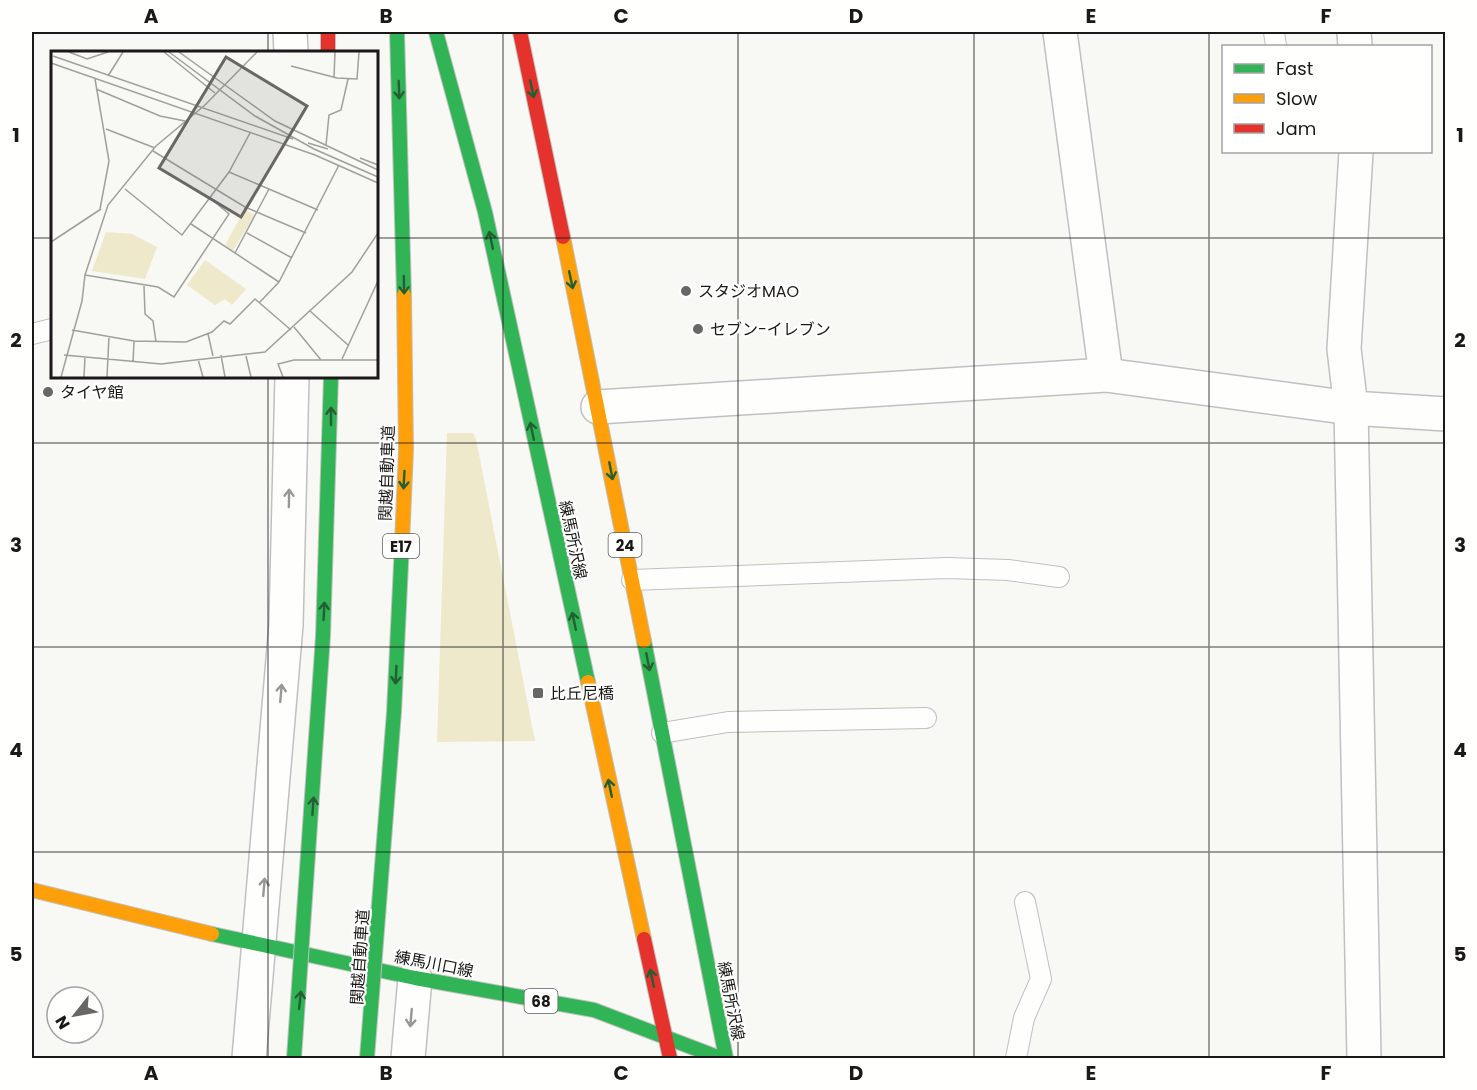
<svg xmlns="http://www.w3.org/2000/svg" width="1477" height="1090" viewBox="0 0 1477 1090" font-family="Poppins,'Noto Sans JP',sans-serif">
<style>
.green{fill:#ede9ca}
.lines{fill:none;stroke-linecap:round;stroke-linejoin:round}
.lane-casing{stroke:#c0c0be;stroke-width:22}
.street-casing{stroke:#c0c0be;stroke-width:36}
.fast-casing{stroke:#c0c0be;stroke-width:16}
.slow-casing{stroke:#c0c0be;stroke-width:16}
.jam-casing{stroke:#c0c0be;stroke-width:16}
.lane{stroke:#fefefd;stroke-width:20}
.street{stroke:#fefefd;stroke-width:33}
.fast{stroke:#30b455;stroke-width:14}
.slow{stroke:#ff9f0a;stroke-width:14}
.jam{stroke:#e5322d;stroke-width:14}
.fast-bridge-casing{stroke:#c0c0be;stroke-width:16;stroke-linecap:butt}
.slow-bridge-casing{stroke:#c0c0be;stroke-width:16;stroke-linecap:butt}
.fast-bridge{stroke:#30b455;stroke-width:14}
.slow-bridge{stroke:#ff9f0a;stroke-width:14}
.oneway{stroke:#245f33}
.oneway2{stroke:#979796}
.grid{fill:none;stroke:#1a1917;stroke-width:1.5;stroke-opacity:0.55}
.poi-dot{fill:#686764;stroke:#fffffe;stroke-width:2}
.labels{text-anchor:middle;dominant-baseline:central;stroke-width:4.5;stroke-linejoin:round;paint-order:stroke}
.shield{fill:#fffffe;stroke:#5f5e5c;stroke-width:1.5}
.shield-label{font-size:15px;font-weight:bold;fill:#1a1917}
.poi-label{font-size:16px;fill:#1a1917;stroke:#fffffe;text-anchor:start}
.street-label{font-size:16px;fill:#1a1917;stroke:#fffffe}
.inset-road{fill:none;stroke:#9f9f9c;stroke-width:1.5}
.view{fill:#686764;fill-opacity:0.15;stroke:#686764;stroke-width:3}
.inset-edge{fill:none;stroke:#1a1917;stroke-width:3}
.neatline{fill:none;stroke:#1a1917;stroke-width:2}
.grid-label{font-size:20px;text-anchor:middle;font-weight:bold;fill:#1a1917}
</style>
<rect width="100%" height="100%" fill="#f8f8f4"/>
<path class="green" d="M447,433h26l3,6 59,302 -98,1z"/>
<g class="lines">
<defs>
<path id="lane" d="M1274,32l2,14
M32,334l20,-5
M632,580l315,-12 61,2 51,7
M662,733l66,-11 198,-4
M1016,1058l8,-40 17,-39 -16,-77"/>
<path id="street" d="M290,32l1,20
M1060,32l46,343
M1354,32l1,14
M1356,152l-12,197 7,59 13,650
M598,407l508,-32 245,33 95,6
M249,1058l37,-433 6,-249
M408,1058l7,-80"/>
<path id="fast" d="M436,32l49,180 103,470
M644,641l82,417
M212,934l203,44 179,32 126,48"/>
<path id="slow" d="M563,237l81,404
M588,682l56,257
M32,890l180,44"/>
<path id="jam" d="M328,32v20
M520,32l43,205
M644,939l26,119"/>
</defs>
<use href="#lane" class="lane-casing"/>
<use href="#street" class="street-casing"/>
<use href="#fast" class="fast-casing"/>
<use href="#slow" class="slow-casing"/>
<use href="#jam" class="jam-casing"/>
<use href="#lane" class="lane"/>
<use href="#street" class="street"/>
<use href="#fast" class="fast"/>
<use href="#slow" class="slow"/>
<use href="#jam" class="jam"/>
<defs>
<path id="fast-bridge" d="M397,32l7,263
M294,1058l29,-422 8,-260
M367,1058l27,-346 8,-169"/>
<path id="slow-bridge" d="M402,543l4,-93 -2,-155"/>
</defs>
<use href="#fast-bridge" class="fast-bridge-casing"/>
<use href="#slow-bridge" class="slow-bridge-casing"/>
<use href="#fast-bridge" class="fast-bridge"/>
<use href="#slow-bridge" class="slow-bridge"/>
</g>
<defs><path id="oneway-shaft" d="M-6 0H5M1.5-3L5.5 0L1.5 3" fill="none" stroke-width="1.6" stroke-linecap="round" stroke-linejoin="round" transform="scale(1.5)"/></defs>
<g class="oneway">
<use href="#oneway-shaft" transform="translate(532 89) rotate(78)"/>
<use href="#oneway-shaft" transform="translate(399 90) rotate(88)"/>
<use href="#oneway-shaft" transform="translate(491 240) rotate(-102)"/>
<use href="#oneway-shaft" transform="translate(571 280) rotate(78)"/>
<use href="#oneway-shaft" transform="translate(404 285) rotate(89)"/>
<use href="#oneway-shaft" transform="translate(331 416) rotate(-90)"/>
<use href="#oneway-shaft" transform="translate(532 431) rotate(-102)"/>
<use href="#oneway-shaft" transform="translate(611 471) rotate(79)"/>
<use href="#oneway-shaft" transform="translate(404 480) rotate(93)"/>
<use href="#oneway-shaft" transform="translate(324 611) rotate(-87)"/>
<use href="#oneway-shaft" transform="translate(574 621) rotate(-102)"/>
<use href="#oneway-shaft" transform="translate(648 662) rotate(79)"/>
<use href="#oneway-shaft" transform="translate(396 675) rotate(93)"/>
<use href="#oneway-shaft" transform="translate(610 788) rotate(-102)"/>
<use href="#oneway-shaft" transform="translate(313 806) rotate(-86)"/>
<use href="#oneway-shaft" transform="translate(652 978) rotate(-102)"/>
<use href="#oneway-shaft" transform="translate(300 1000) rotate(-84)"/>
</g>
<g class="oneway2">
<use href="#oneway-shaft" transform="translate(289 498) rotate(-89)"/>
<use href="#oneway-shaft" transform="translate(281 693) rotate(-85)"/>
<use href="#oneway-shaft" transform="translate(264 887) rotate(-85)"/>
<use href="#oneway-shaft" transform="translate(411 1018) rotate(95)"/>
</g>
<path class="grid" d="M268,32v20M503,32v1026M738,32v1026M974,32v1026M1209,32v1026M32,238h20M376,238h1070M268,376v682M32,443h1414M32,647h1414M32,852h1414"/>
<g class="poi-dot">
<circle cx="686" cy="291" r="6"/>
<circle cx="698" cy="329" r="6"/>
<circle cx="48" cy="392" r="6"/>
<rect x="532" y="687" width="12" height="12" rx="3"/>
</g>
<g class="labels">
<g class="shield">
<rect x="608.5" y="533" width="33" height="24" rx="4.5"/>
<rect x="383" y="534" width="36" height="24" rx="4.5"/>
<rect x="524.5" y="989" width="33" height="24" rx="4.5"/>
</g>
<g class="shield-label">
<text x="625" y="545">24</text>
<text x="401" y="546">E17</text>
<text x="541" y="1001">68</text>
</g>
<g class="poi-label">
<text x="698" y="291">スタジオMAO</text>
<text x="710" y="329">セブン-イレブン</text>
<text x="60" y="392">タイヤ館</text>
<text x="550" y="693">比丘尼橋</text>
</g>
<g class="street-label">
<text transform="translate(387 473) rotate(-88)">関越自動車道</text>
<text transform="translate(573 540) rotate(78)">練馬所沢線</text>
<text transform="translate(360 957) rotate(-86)">関越自動車道</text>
<text transform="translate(434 964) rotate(11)">練馬川口線</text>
<text transform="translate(731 1001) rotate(79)">練馬所沢線</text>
</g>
</g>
<g transform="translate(51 51)">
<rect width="327" height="327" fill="#f8f8f4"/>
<path d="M194,158l9,6 -21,36 -8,-6zM55,181l26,2 25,13 -12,32 -53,-8zM154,209l41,29 -14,16 -7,-6 -10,6 -28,-20z" fill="#ede9ca"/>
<path class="inset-road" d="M18,1l18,7 21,-7M113,1l51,41M118,1l86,64 59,33 64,28M128,1l96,69 103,49M2,5l240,83M0,12l264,92 63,28M240,15l46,12 20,1 2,-27M57,25l15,-24M283,26l1,-25M44,28l14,82 -9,48M45,38l64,27 25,5M55,78l49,19M257,92l20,6M275,94l3,-30 12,-5 7,-31M102,100l92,56 61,26M309,107l18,7M178,121l89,38M74,138l57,46 47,-63 21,-39M140,173l88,58M196,182l45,25M0,191l50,-33M184,202l34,-64M34,224l73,12 16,10 55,-83 -19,-16M93,235l1,28 8,7 3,21M208,252l20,-21 60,-117M259,260l38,34M243,276l27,33M21,279l62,11 52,1 26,-10 12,-11 6,3 25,-25 36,31M157,283l5,22M13,304l97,9 104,-12 87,-80 26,-39M170,304l4,22M195,305l5,21M147,308l5,18M291,308l36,-78M82,312l1,-22M10,326l21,-76 3,-26 23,-70 48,-59 49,-41 52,-53M33,326l1,-20M56,326l2,-41M232,326l-5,-13 16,-4h84"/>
<path class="view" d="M175,6l81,49 -66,111 -82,-49z"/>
<rect width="327" height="327" class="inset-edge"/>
</g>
<rect width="1477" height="1090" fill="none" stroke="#fffffe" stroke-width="66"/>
<rect x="1222" y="45" width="210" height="108" fill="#fffffe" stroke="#a3a3a2" stroke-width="1.5"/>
<rect x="1234" y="64" width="30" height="9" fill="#30b455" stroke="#a3a3a2" stroke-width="1.5"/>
<text x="1276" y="75" font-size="18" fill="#1a1917">Fast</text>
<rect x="1234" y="94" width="30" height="9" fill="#ff9f0a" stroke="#a3a3a2" stroke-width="1.5"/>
<text x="1276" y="105" font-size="18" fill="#1a1917">Slow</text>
<rect x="1234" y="124" width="30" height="9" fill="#e5322d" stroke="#a3a3a2" stroke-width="1.5"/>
<text x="1276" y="135" font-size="18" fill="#1a1917">Jam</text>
<g transform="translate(75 1015) rotate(239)"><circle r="28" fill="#fffffe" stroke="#a3a3a2" stroke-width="1.5"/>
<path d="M0-4.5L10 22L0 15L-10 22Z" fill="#686764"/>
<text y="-9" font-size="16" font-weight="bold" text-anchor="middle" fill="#1a1917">N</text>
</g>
<rect x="33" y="33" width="1411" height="1024" class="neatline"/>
<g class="grid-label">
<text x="151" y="23">A</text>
<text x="386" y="23">B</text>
<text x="621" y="23">C</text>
<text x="856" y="23">D</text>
<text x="1091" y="23">E</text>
<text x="1326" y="23">F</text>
<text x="16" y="142">1</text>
<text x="1460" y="142">1</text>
<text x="16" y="347">2</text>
<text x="1460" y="347">2</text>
<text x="16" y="552">3</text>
<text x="1460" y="552">3</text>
<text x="16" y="757">4</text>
<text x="1460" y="757">4</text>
<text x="16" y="961">5</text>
<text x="1460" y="961">5</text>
<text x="151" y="1080">A</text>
<text x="386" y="1080">B</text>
<text x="621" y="1080">C</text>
<text x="856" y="1080">D</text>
<text x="1091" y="1080">E</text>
<text x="1326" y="1080">F</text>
</g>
</svg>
